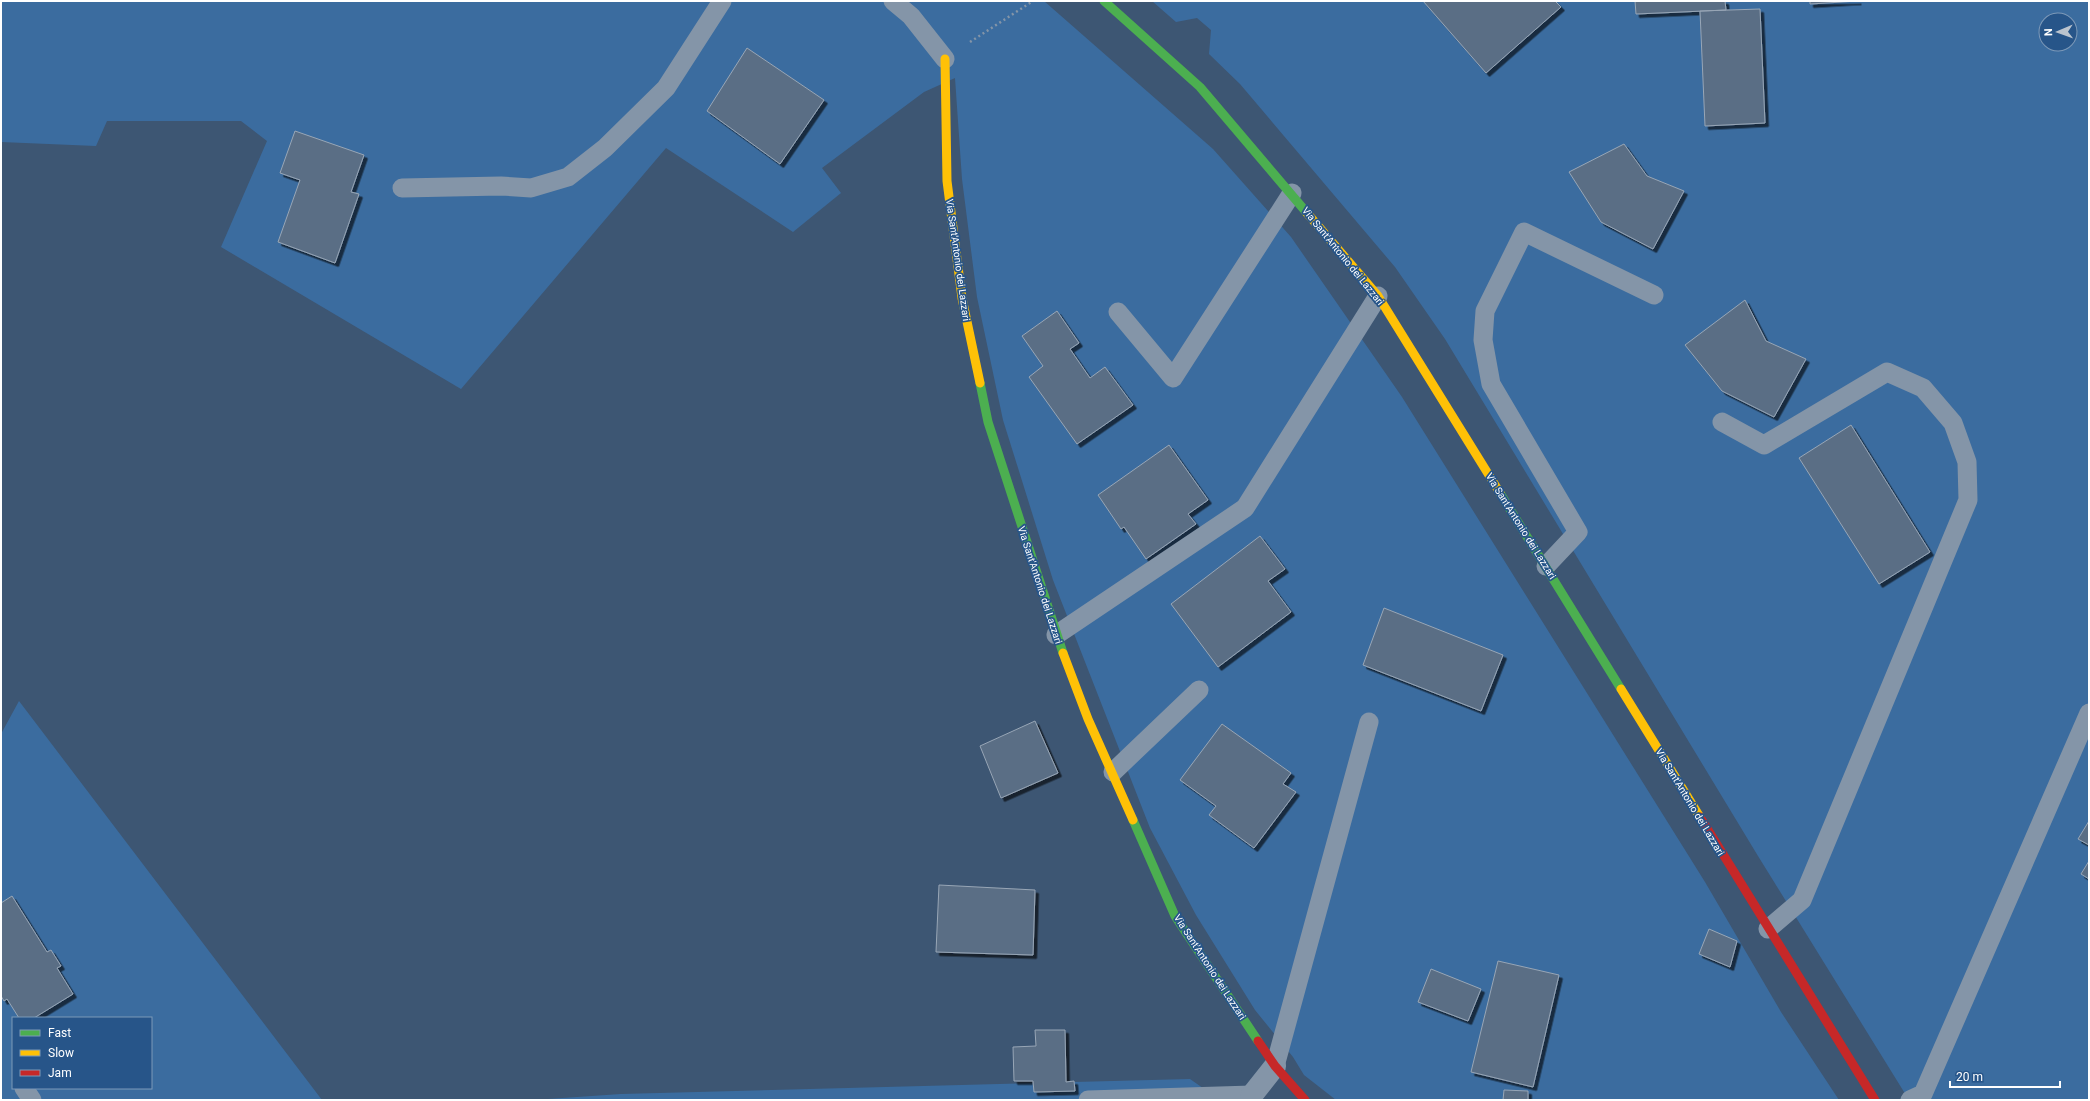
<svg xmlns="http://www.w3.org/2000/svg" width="2090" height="1101" viewBox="0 0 2090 1101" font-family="Roboto,sans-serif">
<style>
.green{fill:#3b6c9f;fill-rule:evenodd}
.building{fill:#5a6e85;stroke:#98a6b6;filter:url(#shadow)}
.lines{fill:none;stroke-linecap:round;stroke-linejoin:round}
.path{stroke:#8495a8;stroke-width:2.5;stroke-dasharray:2 3;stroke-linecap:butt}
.lane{stroke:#8495a8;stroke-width:19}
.street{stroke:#8495a8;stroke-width:22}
.fast{stroke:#4caf50;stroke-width:9}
.slow{stroke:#ffc107;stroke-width:9}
.jam{stroke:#c62828;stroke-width:9}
.labels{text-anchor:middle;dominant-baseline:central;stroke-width:3.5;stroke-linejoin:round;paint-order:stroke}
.street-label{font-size:10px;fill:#fff;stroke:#275589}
</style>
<defs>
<filter id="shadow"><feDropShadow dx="3.5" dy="3.5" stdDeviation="0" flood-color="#0009"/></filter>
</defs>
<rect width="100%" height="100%" fill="#3d5673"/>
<path class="green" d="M1,1h1043l169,148 78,88 111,160 303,485 76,130 58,88h-503l-32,-25 -11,-18 -38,-47 -59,-95 -46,-87 -97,-248 -50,-160 -26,-123 -15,-118 -7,-101 -31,14 -102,76 19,25 -48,39 -127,-84 -205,241 -240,-142 46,-106 -26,-20h-134l-11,25 -95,-4z
M1152,1h937v1099h-180l-151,-244 -313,-517 -50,-72 -155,-183 -31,-30 2,-24 -14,-12 -21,4zM2046,20h24v24h-24z
M19,701l303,399h-321v-366zM13,1018h138v70h-138z
M1190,1079l30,21h-687l88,-6z"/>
<path class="building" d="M1423,1h132l6,6 -75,66z
M1635,1h90l1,9 -90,4z
M1810,1h48l-48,3z
M1760,9l5,114 -60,3 -5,-115z
M747,48l77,52 -44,64 -73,-53z
M295,131l69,24 -13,37 8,2 -24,69 -57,-21 22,-62 -20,-7z
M1624,144l23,32 37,15 -31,58 -52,-27 -32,-50z
M1745,300l21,41 40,18 -32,58 -52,-26 -37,-46z
M1057,311l22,32 -9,6 20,29 15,-11 28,38 -56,39 -48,-67 14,-11 -21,-30z
M1851,425l79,127 -51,32 -80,-126z
M1169,445l39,55 -20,14 8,10 -50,35 -22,-32 -3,2 -23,-34z
M1260,536l25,33 -17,12 23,31 -73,55 -47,-63z
M1384,608l119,47 -22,56 -118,-46z
M1035,721l23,52 -57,25 -21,-52z
M1222,724l69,49 -8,11 13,8 -42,56 -45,-33 7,-9 -36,-26z
M2089,821v24l-11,-6z
M2089,861v18l-8,-5z
M939,885l96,5 -2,65 -97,-3z
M12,896l35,56 4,-2 10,16 -4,2 16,26 -39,24h-15l-12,-19 -3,2 -3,-5v-93z
M1709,929l28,12 -7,26 -31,-13z
M1498,961l61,14 -26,112 -62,-15z
M1431,969l50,20 -13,32 -50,-19z
M1035,1030h30l1,52 8,-1 1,10 -41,1 -1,-11h-19l-1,-34 23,-1z
M1504,1090l24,1v9h-25z"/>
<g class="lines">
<path class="path" d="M970,42l63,-41"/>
<path class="lane" d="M893,1l18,15 34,43
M402,188l99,-2 30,2 37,-11 37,-29 61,-60 56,-87
M1118,312l55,66 119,-185
M1722,422l42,23 123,-73 36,16 30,35 14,39 1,38 -166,400 -34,29
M1546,566l32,-34 -87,-148 -8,-44 2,-29 39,-79 130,63
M1056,635l189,-127 133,-212
M1113,772l86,-82
M1275,1066l94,-344
M24,1088l8,12
M1088,1100l164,-5
M1910,1100l13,-6 166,-381"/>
<path class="street" d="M1251,1100l1,-5 23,-29"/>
<path class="fast" d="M1104,1l96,86 107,126
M980,383l8,39 75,231
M1500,493l121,196
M1133,820l42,96 83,125"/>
<path class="slow" d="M945,59l2,122 15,117 18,85
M1307,213l71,83 122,197
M1063,653l25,66 45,101
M1621,689l79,128"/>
<path class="jam" d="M1700,817l175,283
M1258,1041l17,25 30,34"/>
</g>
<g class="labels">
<g class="street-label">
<text transform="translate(1343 256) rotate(51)">Via Sant'Antonio dei Lazzari</text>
<text transform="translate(958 260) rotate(82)">Via Sant'Antonio dei Lazzari</text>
<text transform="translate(1521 526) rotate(58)">Via Sant'Antonio dei Lazzari</text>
<text transform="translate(1040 585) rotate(72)">Via Sant'Antonio dei Lazzari</text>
<text transform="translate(1690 802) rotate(59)">Via Sant'Antonio dei Lazzari</text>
<text transform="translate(1210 967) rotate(57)">Via Sant'Antonio dei Lazzari</text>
</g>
</g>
<rect width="2090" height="1101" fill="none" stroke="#ffffff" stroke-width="4"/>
<rect x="12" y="1017" width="140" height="72" fill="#275589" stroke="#7d99b8"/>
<rect x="20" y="1030" width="20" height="6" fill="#4caf50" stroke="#7d99b8"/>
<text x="48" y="1037" font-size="12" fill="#ffffff">Fast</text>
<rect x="20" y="1050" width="20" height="6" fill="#ffc107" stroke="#7d99b8"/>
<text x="48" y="1057" font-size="12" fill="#ffffff">Slow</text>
<rect x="20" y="1070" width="20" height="6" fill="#c62828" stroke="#7d99b8"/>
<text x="48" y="1077" font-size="12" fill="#ffffff">Jam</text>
<g transform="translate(2058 32) rotate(268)"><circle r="19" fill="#275589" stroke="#7d99b8"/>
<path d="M0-3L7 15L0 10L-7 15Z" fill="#bbc4ce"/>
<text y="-6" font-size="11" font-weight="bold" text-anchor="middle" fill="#ffffff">N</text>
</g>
<path d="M1950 1081v6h110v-6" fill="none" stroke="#ffffff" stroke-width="2"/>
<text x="1956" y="1081" font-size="12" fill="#ffffff" stroke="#275589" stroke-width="3" paint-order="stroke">20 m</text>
</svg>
